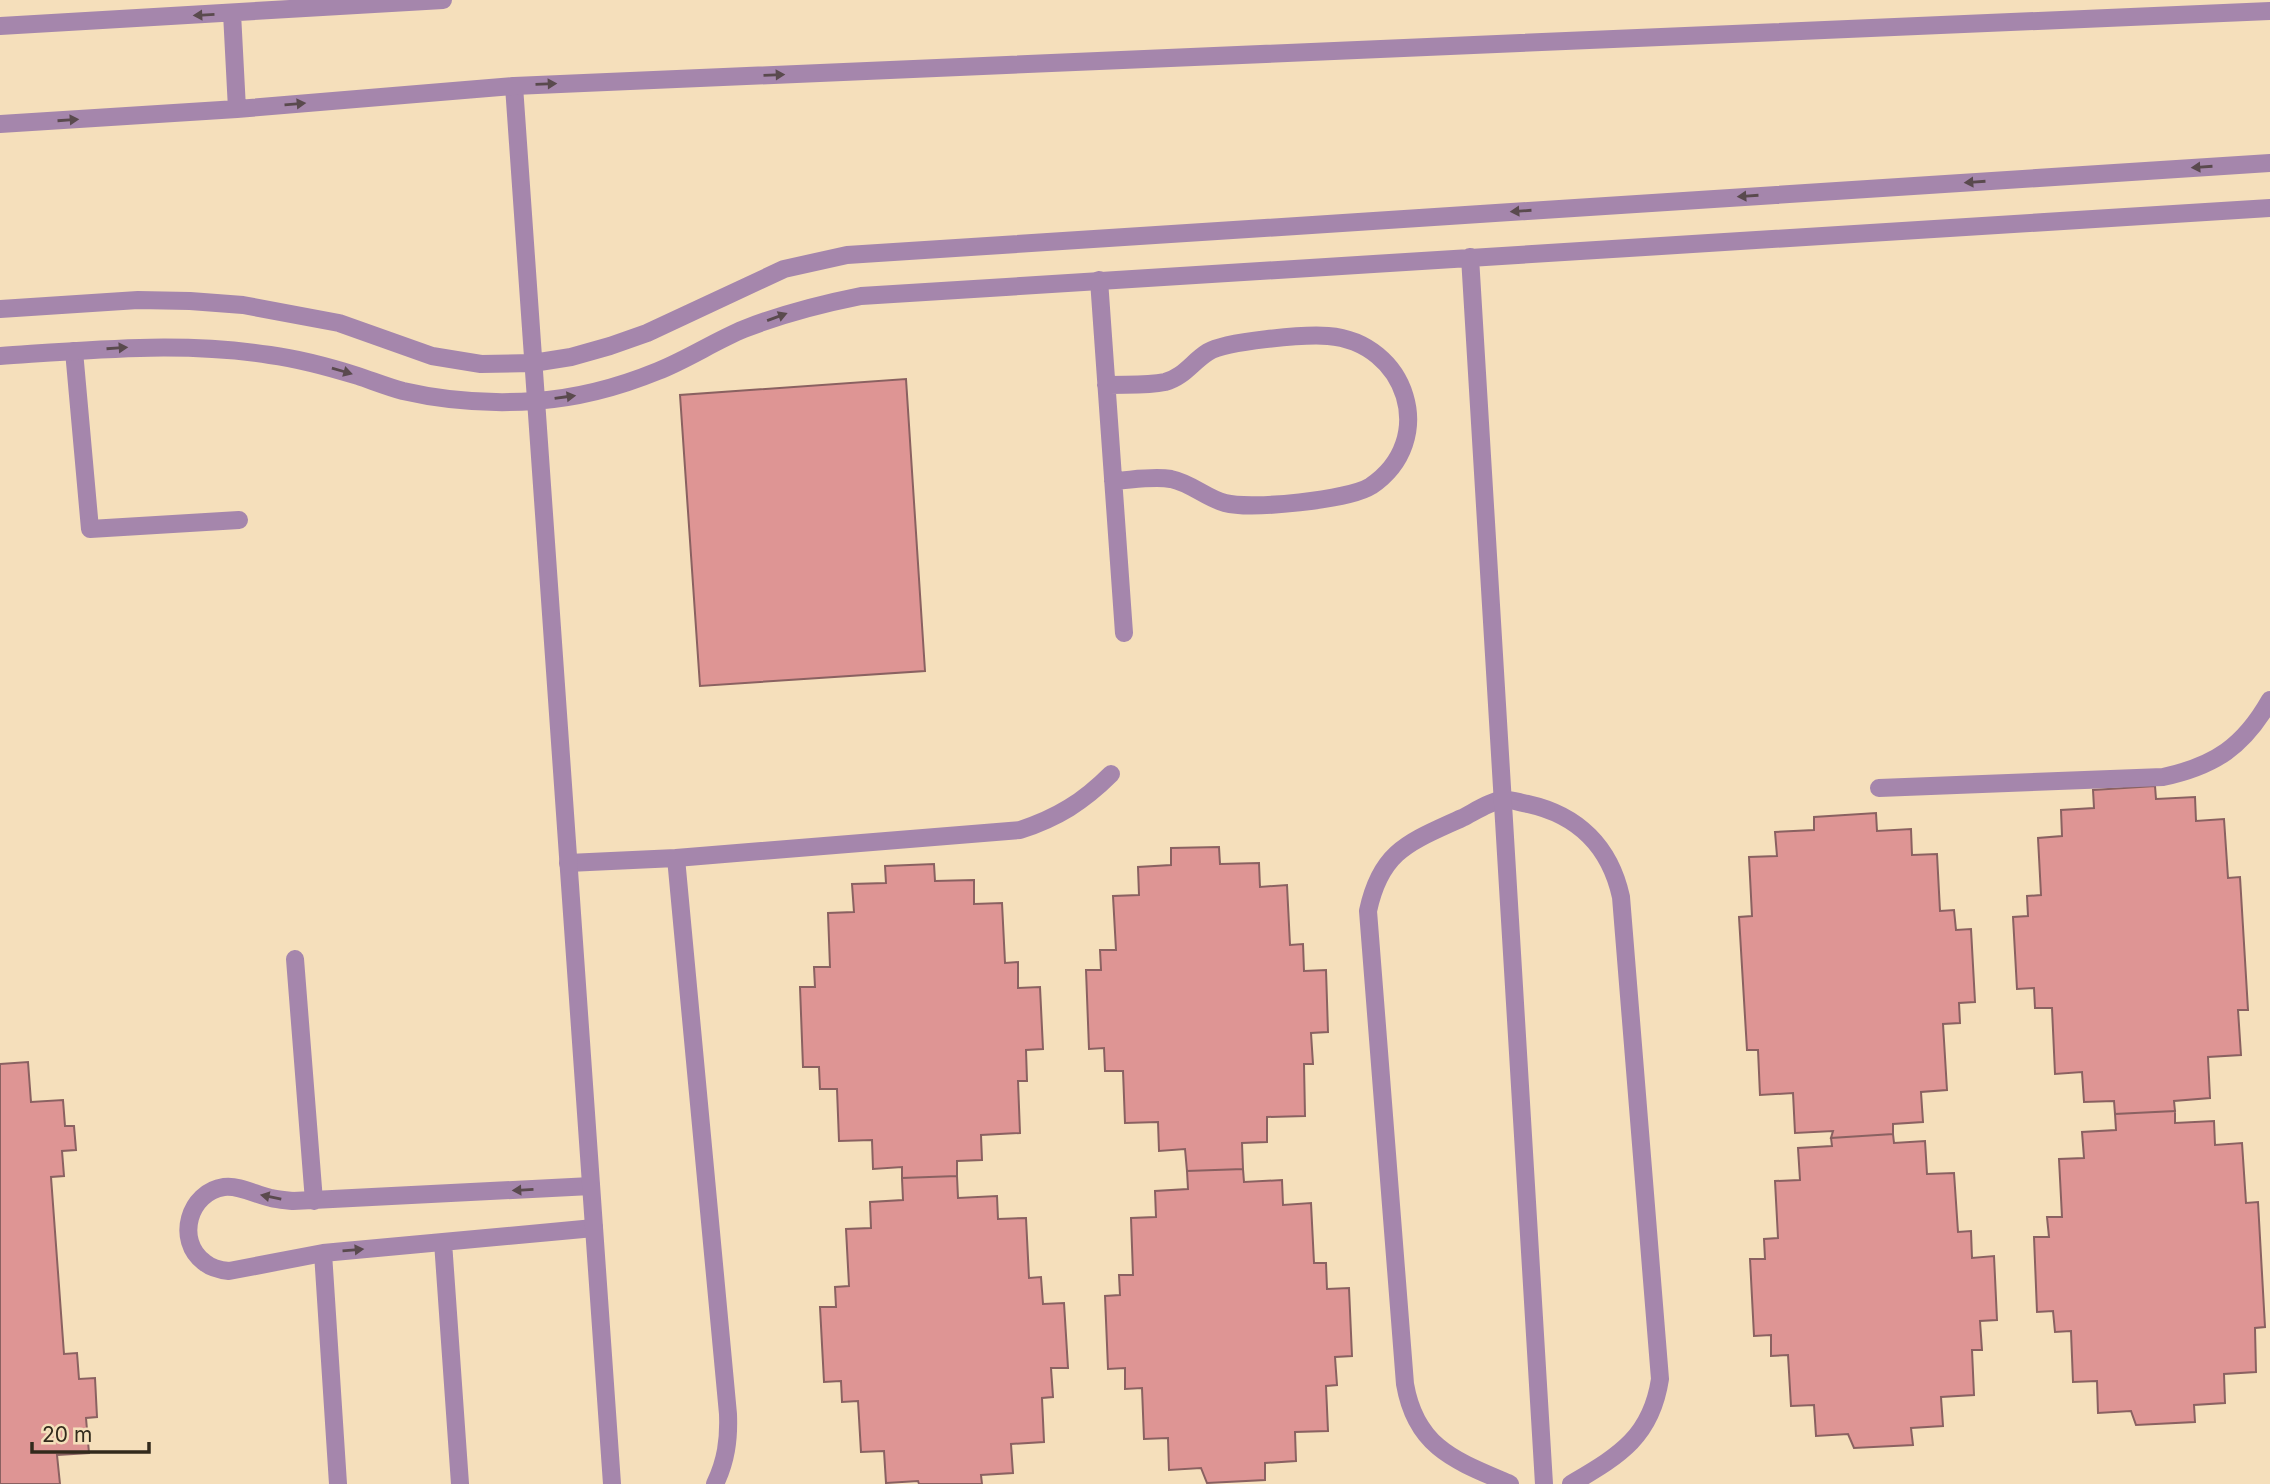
<svg xmlns="http://www.w3.org/2000/svg" width="2270" height="1484" viewBox="0 0 2270 1484" font-family="Inter,sans-serif">
<style>
.building{fill:#de9594;stroke:#8a6161;stroke-width:2}
.lines{fill:none;stroke-linecap:round;stroke-linejoin:round}
.service{stroke:#a586ac;stroke-width:18}
.minor{stroke:#a586ac;stroke-width:18}
.tertiary{stroke:#a586ac;stroke-width:18}
.oneway{fill:#5a4a4e}
</style>
<rect width="100%" height="100%" fill="#f5dfbb"/>
<path class="building" d="M906,379l19,292 -225,15 -20,-291z
M2155,786l1,13 39,-2 1,24 28,-2 4,59 12,-1 8,133h-10l3,45 -33,2 2,41 -36,3 1,10 -60,3 -1,-13 -30,1 -2,-30 -27,2 -3,-66h-17l-1,-20 -17,1 -4,-72 15,-1 -1,-20 14,-1 -3,-57 24,-2 -1,-26 33,-2 -1,-18z
M1876,813l1,18 34,-2 1,26 25,-1 3,57 14,-1 2,20 15,-1 4,73 -16,1 1,20 -17,1 4,66 -26,2 2,30 -30,2v10l-62,4 2,-7 -38,2 -2,-40 -33,2 -2,-45h-11l-8,-133 13,-1 -3,-59 28,-1 -2,-24 39,-2v-13z
M1219,847l1,17 39,-1 1,24 27,-2 3,60 13,-1 1,27 22,-1 2,62 -17,1 2,31h-9l1,52 -38,1v25l-25,1 1,26 -56,2 -2,-22 -26,2 -1,-29 -33,1 -2,-52h-18l-1,-23 -15,1 -3,-79h15l-1,-20h16l-3,-54 26,-1 -1,-28 33,-2v-17z
M934,864l1,17 39,-1v24l28,-1 3,60 13,-1v26l22,-1 3,62 -17,1 1,31h-9l2,52 -39,2 1,25 -25,1v15l-55,2v-11l-29,2 -1,-29 -33,1 -2,-52h-17l-1,-22h-16l-3,-80h15l-1,-20h16l-2,-54 26,-1 -2,-28 34,-1 -1,-17z
M28,1062l3,40 32,-2 2,26h9l2,24 -14,1 2,25 -13,1 13,177 13,-1 2,26 16,-1 2,39 -11,1 3,35 -32,2 3,29h-60v-420z
M2175,1111v12l39,-2 1,24 27,-2 4,60 12,-1 7,125 -10,1 1,44 -32,2 1,29 -31,2 1,17 -59,3 -5,-14 -33,2 -1,-32 -24,1 -2,-51 -16,1 -2,-21 -16,1 -3,-75h15l-2,-20h15l-3,-58 25,-1 -2,-26 34,-2 -1,-16z
M1893,1134l1,9 31,-2 2,33 27,-1 4,59 13,-1 1,27 22,-2 3,64 -17,1 2,29h-10l2,45 -33,2 2,29 -32,2 2,17 -59,3 -6,-14 -32,2 -2,-31 -23,1 -3,-51 -17,1v-21l-17,1 -4,-77h15l-1,-20 14,-1 -3,-57 25,-1 -2,-32 34,-2 -1,-8z
M1243,1169l1,13 38,-2 1,25 28,-2 3,60h12l1,26 22,-1 3,68 -17,1 2,28 -11,1 2,45 -33,1 1,29 -31,2v17l-58,3 -6,-15 -32,2 -1,-32 -24,1 -2,-51 -17,1v-21l-17,1 -3,-73 15,-1 -1,-20h14l-2,-57 25,-1 -1,-26 33,-2 -1,-18z
M957,1176l1,22 39,-2 1,23 28,-1 3,60 12,-1 2,27 21,-1 4,65h-17l2,29 -11,1 2,44 -33,2 2,29 -32,2 1,9h-63l-1,-3 -32,2 -2,-32 -23,1 -3,-51 -16,1 -1,-21 -17,1 -4,-75h16l-1,-20 14,-1 -3,-57 25,-1 -1,-26 33,-2 -1,-22z"/>
<g class="lines">
<path class="service" d="M1099,280l25,353
M74,351l16,178 149,-9
M1106,385c19,-1 40,1 59,-3 19,-5 27,-20 43,-30 17,-11 98,-18 120,-16 79,6 111,104 43,150 -22,14 -120,24 -146,17 -19,-5 -34,-20 -54,-24 -18,-3 -39,1 -58,2
M1879,788l284,-11c52,-11 81,-31 107,-77
M676,858l52,556c1,26 -2,47 -13,70
M568,863l108,-5 344,-28c37,-12 63,-28 91,-56
M295,959l19,242
M591,1186l-298,15c-7,-1 -14,-1 -22,-3 -15,-3 -31,-13 -47,-11 -35,5 -49,53 -20,75 7,6 16,8 25,9l94,-18 271,-25
M443,1242l17,242
M323,1253l15,231
M1510,1484c-54,-23 -94,-36 -105,-100l-37,-473c13,-61 42,-69 94,-93 12,-6 27,-16 39,-18 8,-2 19,3 27,4 50,11 82,43 93,93l39,482c-9,59 -42,77 -89,105"/>
<path class="minor" d="M514,86l98,1398
M1470,257l74,1227
M0,309l138,-9 52,1 53,4 96,18 93,33 49,8 52,-1 38,-6 39,-11 37,-13 137,-64 63,-14 1423,-92
M0,356c90,-6 180,-15 270,-1 30,4 59,12 88,21 15,5 30,11 45,15 43,10 88,13 132,10 42,-3 84,-14 123,-30 30,-12 57,-30 86,-42 38,-15 77,-25 117,-33l1409,-88"/>
<path class="tertiary" d="M232,13l5,96
M0,26l443,-26
M0,124l237,-15 277,-23 1756,-75"/>
</g>
<defs><path id="oneway-solid" d="M-6-.8H1V-3.2L6.5 0L1 3.2V.8H-6Z" transform="scale(1.75)"/></defs>
<g class="oneway">
<use href="#oneway-solid" transform="translate(204 15) rotate(177)"/>
<use href="#oneway-solid" transform="translate(774 75) rotate(-2)"/>
<use href="#oneway-solid" transform="translate(546 84) rotate(-2)"/>
<use href="#oneway-solid" transform="translate(295 104) rotate(-5)"/>
<use href="#oneway-solid" transform="translate(68 120) rotate(-4)"/>
<use href="#oneway-solid" transform="translate(2202 167) rotate(176)"/>
<use href="#oneway-solid" transform="translate(1975 182) rotate(176)"/>
<use href="#oneway-solid" transform="translate(1748 196) rotate(176)"/>
<use href="#oneway-solid" transform="translate(1521 211) rotate(176)"/>
<use href="#oneway-solid" transform="translate(777 317) rotate(-20)"/>
<use href="#oneway-solid" transform="translate(117 348) rotate(-4)"/>
<use href="#oneway-solid" transform="translate(342 371) rotate(16)"/>
<use href="#oneway-solid" transform="translate(565 397) rotate(-8)"/>
<use href="#oneway-solid" transform="translate(523 1190) rotate(177)"/>
<use href="#oneway-solid" transform="translate(271 1197) rotate(-168)"/>
<use href="#oneway-solid" transform="translate(353 1250) rotate(-5)"/>
</g>
<path d="M32 1442v10h117v-10" fill="none" stroke="#322a1c" stroke-width="3.5"/>
<text x="42" y="1442" font-size="21" fill="#322a1c" stroke="#f5dfbb" stroke-width="5" paint-order="stroke">20 m</text>
</svg>
